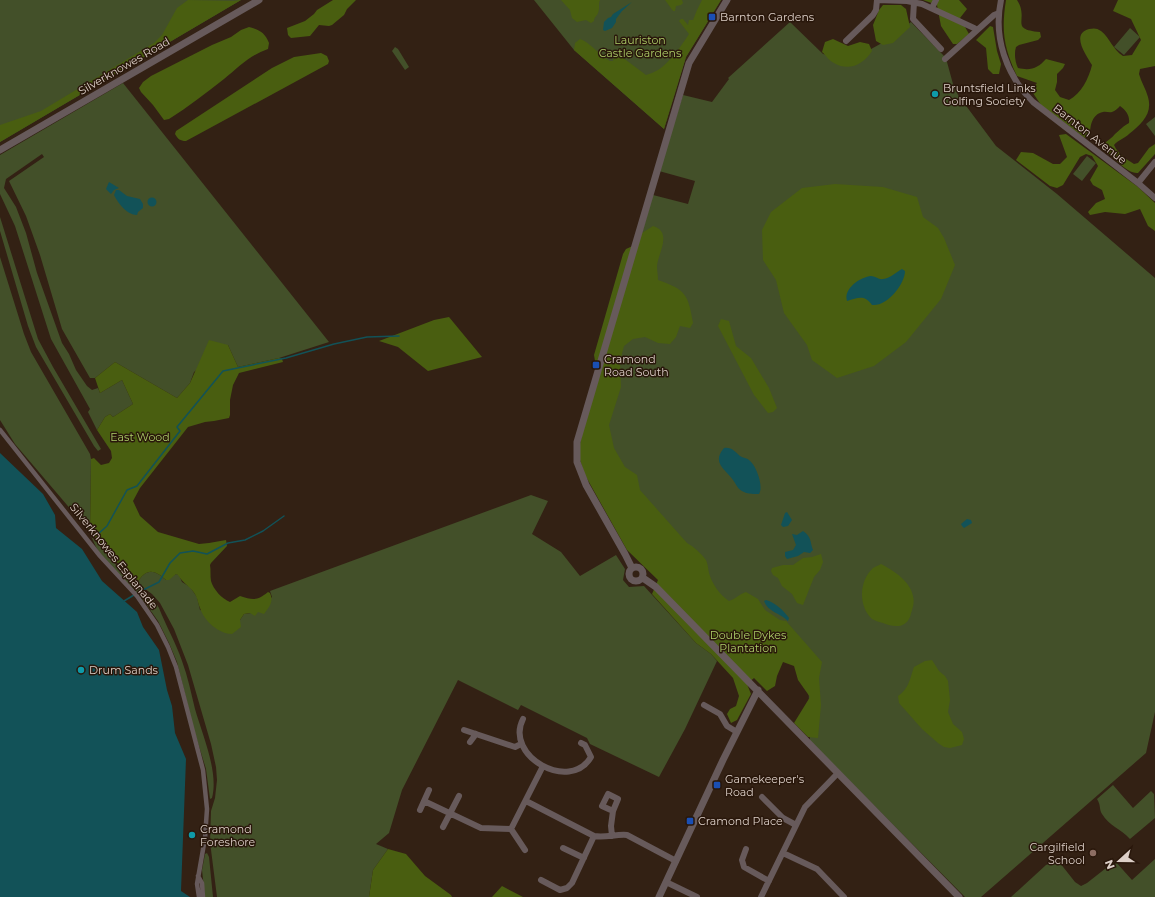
<svg xmlns="http://www.w3.org/2000/svg" width="1155" height="897" viewBox="0 0 1155 897" font-family="Montserrat,sans-serif">
<style>
.green{fill:#435029}
.forest{fill:#495e10}
.water{fill:#125258}
.lines{fill:none;stroke-linecap:round;stroke-linejoin:round}
.stream{stroke:#125258;stroke-width:1.5}
.pedestrian{stroke:#675a5b;stroke-width:4.5}
.minor{stroke:#675a5b;stroke-width:6}
.tertiary{stroke:#675a5b;stroke-width:7}
.transit-dot{fill:#1a4fb4;stroke:#29170b;stroke-width:1.5}
.culture-dot{fill:#0f9aa8;stroke:#29170b;stroke-width:1.5}
.education-dot{fill:#8d6e63;stroke:#29170b;stroke-width:1.5}
.labels{text-anchor:middle;dominant-baseline:central;stroke-width:3;stroke-linejoin:round;paint-order:stroke}
.poi-label{font-size:11px;fill:#dccfc7;stroke:#29170b;text-anchor:start}
.park-label{font-size:11px;fill:#accd68;stroke:#29170b}
.street-label{font-size:11px;fill:#dccfc7;stroke:#29170b}
</style>
<rect width="100%" height="100%" fill="#332114"/>
<path class="green" d="M0,0h241l-241,142z
M534,0h187l-35,57 -22,72 -90,-79z
M790,22l33,32 30,5 38,-21 20,-16 33,34 3,6 6,22 5,11 38,51 61,48 98,84v434l-9,41 -165,144h-16l-155,-156 -2,-73 -81,-56 -150,-158 76,-259 35,9 7,-23 -36,-10 24,-76 29,7 17,-23 -1,-1z
M1130,28l10,9 -16,18 -10,-8z
M395,47l3,2 11,18 -4,3 -13,-19z
M123,83l206,259 -50,16 -41,9 -10,-22 -34,27 -4,11 -13,15 -62,-36 -20,16h-5l-28,-49 -22,-74 -14,-39 -17,-35 35,-24 -2,-3 -36,25 -2,9 12,19 10,26 11,40 25,70 7,11 7,16 11,16 5,4 6,-2 2,5 22,-13 11,24 -20,13 -3,-3 -5,3 -8,13 -9,-18 2,-3 -39,-70 -36,-113 -15,-32v-39z
M1155,117v19l-9,-12z
M1087,156l9,7 -14,18 -9,-7z
M0,217l38,122 15,28 48,82 -3,2 -4,-5 -58,-99 -8,-21 -28,-95z
M0,257l24,77 7,18 59,102 1,5 -1,73 -75,-88 -15,-24z
M531,495l17,6 -16,33 29,18 19,24 36,-21 9,14 -2,11 6,7 15,-1 52,57 15,11 6,7 -32,68 -26,48 -69,-33 -3,-6 -66,-33 -3,5 -60,-30 -56,110 -13,43 -13,11 12,5 -15,21 -4,27h-152l-7,-55 1,-31 4,-13 2,-18 -1,-13 -5,-23 -23,-79 -14,-36 -14,-26 -8,-9 -15,-11c9,-15 17,-14 29,-3l10,-6 3,1 3,7 8,5 7,10 3,13 40,10 4,-6 13,-2 15,-15 -2,-6z
M91,536c13,14 24,29 38,42 9,9 24,18 30,30 7,18 17,35 23,53 6,16 9,32 13,48 7,25 24,63 17,89l-2,1 -4,-30 -12,-39 -17,-68 -8,-19 -11,-22 -12,-17 -45,-49 -5,-8z
M1113,785l20,23 18,-17 3,3 1,24 -25,21c-9,-10 -21,-13 -28,-25 -3,-5 -1,-9 -5,-15z
M207,853l2,4 4,40h-8l-3,-27 3,-16z
M1155,859v38h-144l35,-32 9,-4 3,4 2,-2 15,19 6,4 6,-3 28,-22 17,19z"/>
<path class="forest" d="M188,0l45,1 8,-1 -241,142v-17l41,-14 113,-68 8,-8 15,-27z
M333,0h23l-9,9 -3,6 -12,10 -3,1 -10,-1 -9,11 -19,2 -3,-3 -1,-7 18,-7 9,-7 3,-4z
M561,0h39c-2,4 0,8 -2,13 -1,3 -4,4 -4,8l-3,2 -5,-3 -9,2 -5,-4 -2,-8z
M665,0h17l1,3 -2,2 -5,1 -1,5h-2z
M702,0h19l-35,57 -22,72 -90,-79 1,-7 5,-4c11,4 19,16 30,22h3l2,-6 3,-1 28,21c4,-1 8,-3 12,-5 11,-7 24,-25 31,-36l-10,-13 2,-2h2l5,6 1,-5h4l4,-10z
M923,0h36l8,9 -7,9 9,16 -12,10h-4l-12,-18 -4,-21z
M1006,0h11c13,20 -9,29 23,32l1,5 -3,3 -19,5 -3,2c-2,6 -1,15 2,21 13,3 20,0 28,-9l19,5 -2,4 -6,6v8l-2,8 5,7 9,3c12,-6 20,-22 23,-35 -5,-9 -22,-31 -3,-36 5,-1 8,-1 12,2 9,7 12,19 22,25l9,-1 9,-15 -10,-21 -18,-8 5,-11h37v66l-15,3 -1,5c2,8 7,15 9,23 5,17 -7,27 -19,37 -4,4 -11,6 -15,11 4,9 12,14 20,19l4,-1 11,-15 6,-4v10l-17,19c-11,1 -26,-17 -34,-24v-5c4,-4 8,-6 11,-10 5,-4 8,-8 14,-11 1,-7 -3,-13 -9,-17 -2,2 -5,5 -8,6 -3,1 -6,-1 -9,0 -11,2 -13,14 -13,23l-5,3 -44,-33 -10,-15 6,-7 -20,-7c-13,-28 -16,-45 -11,-76z
M883,5h18l5,4 4,18 -17,16 -10,2 -7,-4 -3,-16 6,-15z
M990,26l3,1 4,24 4,13 -2,10h-6l-5,-5 -2,-21 -10,-8z
M249,27c11,3 16,6 20,16l-1,6c-18,6 -29,18 -44,30 -18,14 -36,28 -55,40l-5,1 -11,-15 -12,-13 -2,-4 4,-6 8,-6 61,-31 19,-8 10,-7z
M833,39l15,7 12,-4 9,2 3,7c-8,13 -23,21 -38,12 -5,-2 -8,-8 -12,-11l3,-10z
M321,53l6,3 2,5 -1,3 -142,77c-6,0 -8,-2 -11,-7l1,-3 96,-63 22,-11z
M1066,134l72,53 17,16v28l-7,-5 -8,-17 -15,5 -20,-2 -15,3 -2,-3 8,-9 9,-4 -3,-9 -9,-5 -3,-5 8,-14 -6,-10 -6,-2 -6,3 -17,28 -6,3 -7,-2 -34,-26 5,-8 12,1 20,11h7l7,-7 -8,-22z
M835,184l48,3 34,10 6,20 15,11 6,10 11,27 -14,34 -35,43 -32,24 -37,12 -25,-18 -5,-15 -23,-32 -8,-33 -13,-20 -1,-30 9,-18 31,-24z
M653,226c20,6 5,27 4,40 0,5 1,9 1,14 28,10 30,14 35,43l-3,5 -10,-2 -4,11 -6,7 -12,-1 -13,-6 -12,2 -9,7 -4,15 1,26 -12,38 5,23 11,19 12,8 3,15 47,53c7,4 14,10 19,17 2,4 2,9 3,13 3,11 11,22 20,28 7,-2 10,-7 17,-9l12,7 7,11 15,10 6,1 36,41 -3,16 2,27 -3,33 -10,-1 -14,-14 16,-26 -12,-17 -4,-14 -11,-4 -6,14 -2,10 -8,5 -13,-13 -7,6 4,10 -14,26 -6,3 -4,-9 3,-5 6,-3 3,-10 -6,-18 -22,-24 -15,-11 -44,-49 6,-14 -31,-30 -42,-75 -7,-21 4,-19 18,-69 -5,-5 -1,-6 29,-101 3,-5 11,-5 5,-11z
M449,317l33,40 -54,14 -30,-24 -19,-6 55,-21z
M721,319l8,2 7,25 15,12 18,30 8,20 -4,4 -5,1 -14,-18 -36,-69z
M209,340l19,5 10,22 41,-9 3,1 1,3 -44,11 -6,12 -3,15v15l-1,3 -15,3 -9,1 -17,5 -48,61 -7,13 7,15 18,16 41,12 10,-1 17,-3 1,6 -16,17 -1,2c1,5 0,11 1,16 2,8 11,18 19,21l10,-6c13,4 17,5 28,-4l2,1c4,9 -1,14 -6,21l-6,-2 -3,4 -5,-3 -6,1 -4,6 1,7 -9,7c-13,0 -28,-13 -32,-26 -2,-4 -2,-8 -4,-12 -4,-9 -13,-12 -18,-21l-2,-1 -7,6h-3c-12,-11 -20,-12 -29,3l-8,-12 -6,-2 -33,-37 1,-73 3,-1 7,7 8,-2 3,-5 -1,-7 -14,-21 8,-13 5,-3 3,3 20,-13 -11,-24 -22,13 -5,-15 20,-16 62,36 13,-15z
M821,554l2,8 -3,8 -6,7 -11,28 -6,-2 -5,-9 -10,-8 -4,-8 -5,-3 -2,-4 1,-3 11,-3h10l10,-7 9,-1z
M881,564c13,7 29,17 32,32 2,8 -1,13 -3,21 -5,12 -17,10 -27,6 -3,-1 -8,-2 -11,-4 -14,-13 -13,-38 1,-51 2,-1 6,-3 8,-4z
M932,660l7,11 6,5 3,5 2,19 -2,12 5,12 9,8 2,7 -2,6 -12,3 -6,-1 -6,-4 -16,-14 -23,-26 -1,-7c11,-7 12,-18 16,-29l11,-6z
M388,849l18,5 19,22 26,19 1,2h-83l4,-27z
M502,886l21,11h-31z"/>
<path class="water" d="M632,2l-10,9 -6,8v3l-4,6 -7,3 -2,-1 1,-8 4,-4 3,-1 2,-3z
M109,182l10,6 -5,2 -3,4 -5,-5z
M116,190h3l8,6 13,3 3,5v4l-5,4 -1,3c-10,0 -19,-12 -23,-20z
M147.5 202a4.5 4.5 0 1 1 9 0a4.5 4.5 0 1 1-9 0Z
M902,269l3,2c0,13 -18,36 -33,34 -8,-11 -14,-7 -25,-4 -4,-12 13,-24 24,-25 4,0 8,4 12,3 8,-1 13,-7 19,-10z
M724,448c8,-1 11,4 16,8 3,2 7,2 9,4 7,5 15,26 10,34 -4,0 -11,0 -15,-2 -6,-2 -8,-8 -11,-12 -7,-10 -22,-17 -9,-32z
M0,453l43,41 12,21 1,13 26,21 20,32 35,31 6,15 16,23 8,40 5,16 3,27 11,26 -5,132 9,6h-190z
M787,512l5,8 -4,6 -5,1 -2,-2 4,-12z
M967,519l4,1 1,3 -8,5 -2,-2 -1,-2z
M803,531c9,6 7,12 10,19l-3,3 -6,-1 -6,4 -11,3 -2,-3v-4l8,-2 3,-5 -4,-11 5,1z
M766,600c10,3 17,10 23,18l-1,3c-8,-8 -20,-9 -24,-20z"/>
<g class="lines">
<path class="stream" d="M98,534l9,-8 20,-36 10,-4 43,-55 -3,-4 46,-56 63,-13 48,-14 33,-7 32,-1
M137,593l22,-11 11,-19 10,-10 13,-2 14,3 21,-11 17,-3 18,-9 21,-15
M124,601l10,-6"/>
<path class="pedestrian" d="M0,430l100,126 37,40 20,29 11,22 8,20 27,103 4,39 -2,29 -8,46 2,13
M198,876l4,7 1,14"/>
<path class="minor" d="M877,0l30,1 15,3 52,24 3,2
M1001,0c-8,37 5,75 32,102l105,81 17,15
M914,2l-1,17 28,30
M932,8l4,-8
M846,41l27,-26 3,-5 1,-10
M945,59l49,-44 5,-2
M1138,183l17,-21
M704,705l16,9 7,12 10,6
M523,719c-19,37 47,74 68,38l-6,-12 -4,-2
M464,730l51,17 6,-3
M470,742l6,-8
M608,794l10,5 -5,12 -11,-5z
M762,797l21,21 13,7
M424,801l57,27 30,1 14,21
M526,801l68,35c11,2 22,-2 33,-1l49,26
M420,810l9,-20
M443,827l16,-31
M511,829l32,-63
M612,836l-1,-10 2,-15
M563,848l21,10
M746,849l-4,11 2,7 25,14
M783,853l34,16 27,28
M541,880l19,10 7,-2 5,-5 22,-47
M666,882l31,15
M761,897l44,-90 33,-34"/>
<path class="tertiary" d="M0,150l259,-150
M629 574a7 7 0 1 1 14 0a7 7 0 1 1-14 0Z
M632,568l-7,-14 -39,-69 -9,-23v-20l112,-379 38,-63
M643,578l13,9 303,310
M659,897l64,-137 35,-70"/>
</g>
<g class="transit-dot">
<rect x="708" y="13" width="8" height="8" rx="2"/>
<rect x="592" y="361" width="8" height="8" rx="2"/>
<rect x="713" y="781" width="8" height="8" rx="2"/>
<rect x="686" y="817" width="8" height="8" rx="2"/>
</g>
<g class="culture-dot">
<circle cx="935" cy="94" r="4"/>
<circle cx="81" cy="670" r="4"/>
<circle cx="192" cy="835" r="4"/>
</g>
<circle class="education-dot" cx="1093" cy="853" r="4"/>
<g class="labels">
<g class="poi-label">
<text x="720" y="17">Barnton Gardens</text>
<text x="943" y="88">Bruntsfield Links<tspan x="943" dy="13">Golfing Society</tspan></text>
<text x="604" y="359">Cramond<tspan x="604" dy="13">Road South</tspan></text>
<text x="89" y="670">Drum Sands</text>
<text x="725" y="779">Gamekeeper's<tspan x="725" dy="13">Road</tspan></text>
<text x="698" y="821">Cramond Place</text>
<text x="200" y="829">Cramond<tspan x="200" dy="13">Foreshore</tspan></text>
<text x="1085" y="847" text-anchor="end">Cargilfield<tspan x="1085" dy="13">School</tspan></text>
</g>
<g class="park-label">
<text x="640" y="40">Lauriston<tspan x="640" dy="13">Castle Gardens</tspan></text>
<text x="140" y="437">East Wood</text>
<text x="748" y="635">Double Dykes<tspan x="748" dy="13">Plantation</tspan></text>
</g>
<g class="street-label">
<text transform="translate(124 66) rotate(-30)">Silverknowes Road</text>
<text transform="translate(1090 134) rotate(38)">Barnton Avenue</text>
<text transform="translate(114 556) rotate(51)">Silverknowes Esplanade</text>
</g>
</g>
<g transform="translate(1119 861) rotate(249)" stroke="#29170b" stroke-width="3" paint-order="stroke">
<path d="M0-3L7 15L0 10L-7 15Z" fill="#dccfc7"/>
<text y="-6" font-size="11" font-weight="bold" text-anchor="middle" fill="#dccfc7">N</text>
</g>
</svg>
